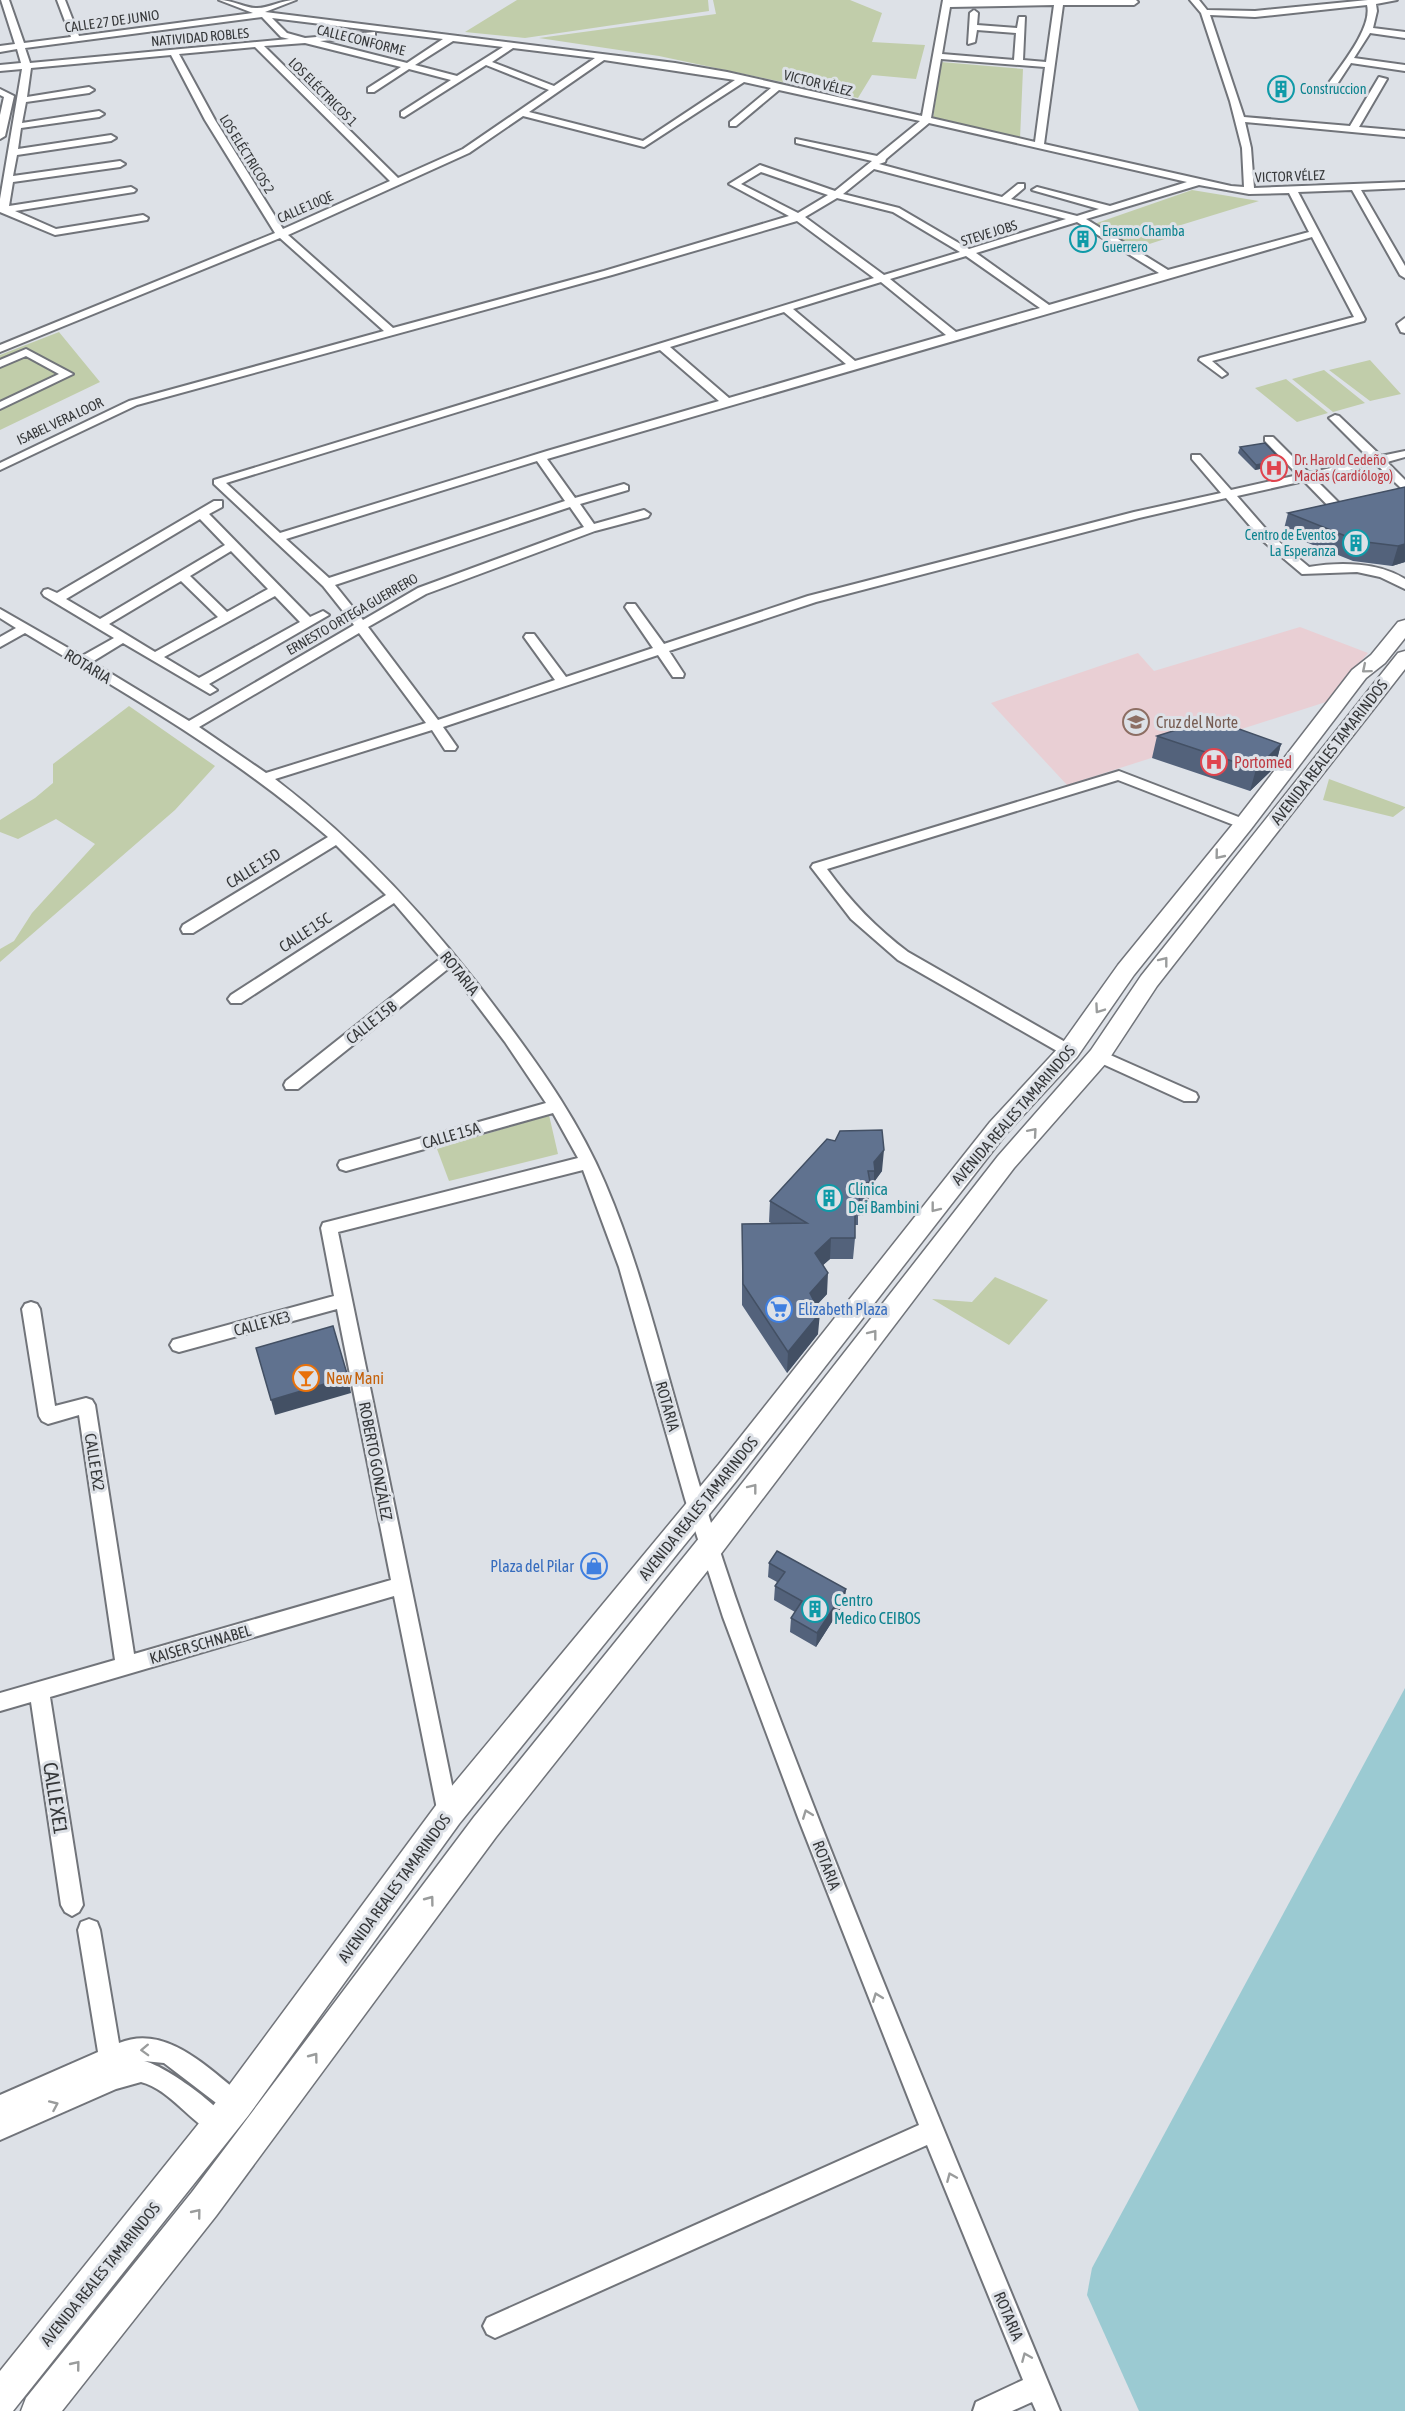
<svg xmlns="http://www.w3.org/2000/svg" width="1405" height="2411" viewBox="0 0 1405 2411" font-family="'Asap Condensed',sans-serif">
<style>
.education{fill:#e9cfd4}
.green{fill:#c1cdaa}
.water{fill:#9bcad2}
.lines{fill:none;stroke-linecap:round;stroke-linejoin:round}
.minor-casing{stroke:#71747a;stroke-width:4}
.secondary-casing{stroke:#71747a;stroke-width:3}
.minor{fill:#fff;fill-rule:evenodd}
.secondary{fill:#fff;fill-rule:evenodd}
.wall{fill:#53627b}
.shaded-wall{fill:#435064}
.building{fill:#60728f;stroke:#435064;stroke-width:1.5}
.oneway{stroke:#9a9c9c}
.labels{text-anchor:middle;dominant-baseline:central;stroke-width:6;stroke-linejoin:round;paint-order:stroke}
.far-street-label{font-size:14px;fill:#36383a;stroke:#dde1e7}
.far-culture-label{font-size:14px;fill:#0d838f;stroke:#dde1e7;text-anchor:start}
.far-health-label{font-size:14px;fill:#be3a42;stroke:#dde1e7;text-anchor:start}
.street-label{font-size:16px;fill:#36383a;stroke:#dde1e7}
.education-label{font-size:16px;fill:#785e54;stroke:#dde1e7;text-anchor:start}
.health-label{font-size:16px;fill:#be3a42;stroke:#dde1e7;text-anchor:start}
.culture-label{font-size:16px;fill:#0d838f;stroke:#dde1e7;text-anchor:start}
.shop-label{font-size:16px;fill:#366cbe;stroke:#dde1e7;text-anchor:start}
.food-label{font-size:16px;fill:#c56008;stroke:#dde1e7;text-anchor:start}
.near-street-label{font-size:20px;fill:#36383a;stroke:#dde1e7}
</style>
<rect width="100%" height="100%" fill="#dde1e7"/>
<path class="education" d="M1300,627l68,26 -39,48 -262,84 -76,-82 147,-50 16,18z"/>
<path class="green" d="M517,0h191l1,11 -184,27 -60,-6z
M713,0h137l32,13 -10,29 53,3 -9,34 -44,-4 -14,23 -199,-42 -120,-18 177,-24z
M941,62l82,7 -3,70 -87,-20z
M1192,190l67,11 -91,28 9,6 -43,14 -40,-25z
M59,332l41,50 -100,48v-75z
M1370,360l31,34 -31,7 -41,-31z
M1324,370l41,33 -32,9 -41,-33z
M1286,379l42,34 -31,9 -42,-34z
M129,706l86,60 -40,44 -175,152v-13l14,-8 18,-28 63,-69 -39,-25 -38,20 -18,-7v-12l35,-22 18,-15v-19z
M1329,779l76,28v1l-12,9 -70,-17z
M549,1115l9,39 -109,27 -12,-32z
M995,1277l53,23 -39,45 -77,-46 40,3z"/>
<path class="water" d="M1405,1688v723h-266l-52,-116 5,-27z"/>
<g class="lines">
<defs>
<path id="minor" d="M1,0h8l15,43 47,-6 -14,-37h8l14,36 174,-23 -34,-13c14,0 28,9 38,8 13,0 24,-8 39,-8l-31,12 410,51 52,9 195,44 21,-116h193l2,2 -4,3h-71l-19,139 187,42 13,1 -2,-39 -12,-47 -29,-88 -11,-13h9l8,10 48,1 113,-11h29l-21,4 1,7 -4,17 32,4v6l-35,-5 -16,25 51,7v6l-54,-8 -19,29 -3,1 -5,-3c13,-20 49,-61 43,-85l-112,12 -45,-2 34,102 106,9 29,-49 8,2 -28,48 46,4v6l-160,-15 6,26 3,40 151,-6v6l-44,2 44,76v12l-5,-3 -48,-85 -54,2 67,127 -1,2 -152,40 15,13 -5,3 -23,-17 1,-2 154,-41 -42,-80 -765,222 28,39 49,-14 4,2v4l-48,14 14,20 50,-14 6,4 -2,3 -53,14 -169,63 -58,33 70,93 117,-40 -31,-43 2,-3h8l32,43 87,-29 -28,-41 2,-3h8l29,40 144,-48 326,-84 87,-19 -29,-34v-4h8l31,35 67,-15 -33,-34v-4h8l36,36 61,-14 -41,-41 6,-3 4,1 42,40 24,-5v6l-18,5 18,18v10l-4,-2 -25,-24 -62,14 33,33 2,3 -6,4 -4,-1 -35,-36 -67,15 34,39 38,32c30,-5 69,-5 96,12v10l-25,-12 -23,-5 -55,2 -39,-33 -37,-43 -87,20 -323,84 -147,49 15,23 -1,3h-10l-15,-22 -215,72 14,20 -2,3h-10l-13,-20 -157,49c89,68 163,150 229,240 39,52 76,105 101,164 33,77 53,158 76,238 23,83 49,165 79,245 94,251 198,498 300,745h-24l-4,-9 -20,9h-39l3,-9 47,-22 -96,-235 -432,193 -8,-4 -4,-8 4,-8 432,-193 -120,-305 -76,-203 -38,-118 -66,-232 -36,-97 -245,62 120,582 -3,7 -7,3 -7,-3 -3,-7 -44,-218 -344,101 33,208 -4,7 -7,4 -7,-4 -4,-7 -30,-203 -31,9v-18l115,-33 -36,-245 -31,9 -6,-3 -3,-5 -17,-107 3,-5 6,-2 6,2 3,5 15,97 31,-8 6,2 3,5 39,249 257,-74 -54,-271 -158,43 -6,-2 -3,-5 3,-5 161,-44 -13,-68 2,-5 255,-65 -25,-45 -207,58 -6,-2 -2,-4 2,-4 206,-58 -41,-61 -56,-74 -151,121h-12l-2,-4 2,-4 155,-123 -47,-55 -153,100h-10l-3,-4 3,-4 155,-100 -50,-50 -143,88h-10l-2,-4 2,-4 145,-88c-93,-81 -198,-141 -303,-204l-25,14v-10l16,-9 -16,-10v-9l82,47 32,-18 -70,-42 -2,-3 2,-3 4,-1 9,4 157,-92h8v6l-13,7 101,103 13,-6 6,4 -120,69 8,6 -7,4 -87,-51 -31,19 97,59 165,-96 -31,-39 -109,-102v-4l660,-202 -77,-57 -185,54 -475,130 -137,65v-7l129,-62 255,-70 -104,-93 -280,114v-7l275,-112 -70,-113 -34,-65 -140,13 -4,29 62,-10 5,3 -5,3 -63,9 -4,21 77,-12 5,3 -5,3 -78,11 -3,21 93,-14 5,3 -5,3 -94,14 -4,21 107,-15 5,3 -5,3 -107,15 -4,24 122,-19 5,3 -2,2 -119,19 41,18 87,-14 5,3 -1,2 -92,15 -55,-23v-13l22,-130 -22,2v-6l21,-2 -4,-14 -17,3v-6l15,-2zM1054,5l-8,57 -23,-2 2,-43h-6l-2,11 -40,-3 1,-12 -4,-3 -4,3 -2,31 7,-2 2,-12 39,3 -2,27 -72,-6 8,-47zM262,17l19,20 8,2 -259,24 -5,-15zM272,18l171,21 -36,24 -87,-22 52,-4 3,-1v-4l-70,6 -18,-5zM453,41l50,6 -46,29 -42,-11zM305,43l96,24 -33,21v4h6l35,-23 42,11 -50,32v4l3,1 82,-52 63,25 -86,59 -65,29 -134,-132zM255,47l135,134 -107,48 -68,-109 -36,-66zM513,48l82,10 -41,28 -62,-24zM941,59l104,8 -10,75 -104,-24zM604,60l131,20 -92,61 -114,-29zM744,82l27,6 -41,34v4h6l43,-36 141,31 -43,35 -81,-17v4l76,18 -37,30 -75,-26 -31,19 60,32 -185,55 -211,57 -105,-93 181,-82 54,-37 121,31zM929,123l258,59 -77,24 -73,-19 -5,3 67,19 -22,7 -66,-17 13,-11v-4h-6l-16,13 -123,-33 6,-2 1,-3zM874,169l192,50 -97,30 -70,-41 -56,-14zM761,172l67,23 -30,18 -57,-29zM1199,185l50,9 40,-1 20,39 -141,38 -82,-51zM837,198l56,14 67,40 -76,23 -79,-58zM1077,222l82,51 -110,32 -73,-52zM966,256l74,52 -84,24 -66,-53zM881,282l65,53 -91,26 -62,-52zM784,312l62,52 -117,34 -59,-51zM660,350l59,51 -172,50 -267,82 -54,-50zM537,461l28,40 -236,77 -43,-39zM570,507l14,20 -166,61 -55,32 -28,-35zM200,519l25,26 -125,74 -34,-20zM231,551l37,38 -41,23 -37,-36zM181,581l37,36 -63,35 -46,-28zM275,596l25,26 -101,56 -35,-21zM359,633l67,90 -160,50 -67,-46z
M0,89l14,7 -9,40 -5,3v-24l4,-18 -4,-2z
M1405,318v15l-4,-1 -4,-8z
M26,349l47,25 -73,35v-7l59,-28 -33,-18 -26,11v-7z
M1119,771l130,50 2,3 -2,3h-10l-121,-47 -291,89c23,32 50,60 81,83l166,95 3,4 -3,4h-10l-166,-95 -47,-41 -40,-52 2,-3z
M1099,1050l97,43 2,4 -2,4h-12l-90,-41 -3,-4 3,-4z
M89,1919l8,3 3,8 19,113c48,-20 90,27 125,53l3,8 -3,8 -8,3 -8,-3 -64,-49 -20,-2c20,4 79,46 86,64l-3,8 -8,3c-27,-11 -49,-47 -78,-54l-25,7 -116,51v-23l8,-3 -8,3v-22l98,-43 -20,-122 3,-8z"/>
<path id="secondary" d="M1405,620v18l-20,25 -19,15 -115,151 -117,146 -57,82 -71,77 -269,346 -278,344 -211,292 -235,295h-13v-40l224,-279 213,-288 282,-340 271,-342 71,-77 57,-80 119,-146 115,-149 19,-15 27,-33z
M1405,651v18l-248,317 -50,76 -93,106 -294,387 -224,282 -280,379 -154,195h-41l5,-13 166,-206 282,-375 226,-280 298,-381 93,-106 50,-74 257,-323z"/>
</defs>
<use href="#minor" class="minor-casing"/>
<use href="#secondary" class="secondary-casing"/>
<use href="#minor" class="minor"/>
<use href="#secondary" class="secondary"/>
</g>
<path class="wall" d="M1240,447l40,18 -25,5 -17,-17z
M1405,487v75l-13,4 -39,-5 -70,-28 5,-20z
M1157,736l124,8 -6,23 -25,24 -98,-33z
M827,1139l55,32 -8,11 -2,11h-3l-1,10 -4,1 -1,12h-5v9h-3v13l-2,21h-23l-7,6 4,29 -11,12 2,28 -31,39 -45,-68v-81l29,-1 -2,-1 1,-21z
M769,1563l77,26 -2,14 -28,44 -26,-15 1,-14 4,-6 -21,-12 1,-14 2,-4 -9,-5z"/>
<path class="shaded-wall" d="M1281,460l-1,5 -25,5 1,-5z
M1405,544v18l-13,4 6,-20z
M1281,744l-6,23 -25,24 6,-22z
M884,1150l-2,21 -8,11v-20z
M870,1182l-2,21 -4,1 1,-21z
M831,1238l-1,21 -17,15 2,-21z
M828,1273l-1,21 -19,20 2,-21z
M820,1313l-2,21 -31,39 1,-21z
M348,1377l3,16 -76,22 -4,-15z
M846,1589l-2,14 -28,44 1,-14z"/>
<path class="building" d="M1265,443l16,17 -25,5 -16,-18z
M1405,487v57l-7,2 -40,-5 -70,-28z
M1211,719l70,25 -25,25 -99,-33z
M882,1130l2,20 -10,12 1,9h-7l2,11 -5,1v12h-6l1,9h-5v34h-24l-16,15 13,20 -18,20 10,20 -32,39 -45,-68 -1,-60 65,-1 -37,-22 57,-62 8,2 5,-10z
M333,1326l15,51 -77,23 -15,-52z
M777,1551l69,38 -29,44 -26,-15 11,-17 -27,-15 10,-14 -16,-9z"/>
<defs><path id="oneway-chevron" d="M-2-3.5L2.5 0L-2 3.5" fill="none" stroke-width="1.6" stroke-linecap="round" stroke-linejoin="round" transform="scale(1.5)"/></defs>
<g class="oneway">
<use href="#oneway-chevron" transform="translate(1366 669) rotate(140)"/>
<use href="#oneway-chevron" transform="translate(1219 855) rotate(129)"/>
<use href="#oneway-chevron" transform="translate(1164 961) rotate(-52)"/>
<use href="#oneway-chevron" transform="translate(1099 1009) rotate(125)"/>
<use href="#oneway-chevron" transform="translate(1033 1132) rotate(-49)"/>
<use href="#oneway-chevron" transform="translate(935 1208) rotate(128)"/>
<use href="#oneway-chevron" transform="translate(873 1334) rotate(-52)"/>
<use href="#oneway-chevron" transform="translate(753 1488) rotate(-52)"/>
<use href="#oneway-chevron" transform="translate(807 1814) rotate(-111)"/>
<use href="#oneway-chevron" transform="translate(430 1900) rotate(-53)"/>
<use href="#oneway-chevron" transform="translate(877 1997) rotate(-111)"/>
<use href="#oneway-chevron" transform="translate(145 2050) rotate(178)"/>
<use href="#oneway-chevron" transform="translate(314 2057) rotate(-53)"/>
<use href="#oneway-chevron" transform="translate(54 2105) rotate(-24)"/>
<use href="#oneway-chevron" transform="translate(951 2177) rotate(-113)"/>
<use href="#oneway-chevron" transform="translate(197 2213) rotate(-51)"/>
<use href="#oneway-chevron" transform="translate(1026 2357) rotate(-113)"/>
<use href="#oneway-chevron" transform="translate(76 2365) rotate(-51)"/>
</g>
<defs>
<symbol id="building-ring" viewBox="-11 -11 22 22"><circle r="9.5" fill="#dde1e7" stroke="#0f9aa8" stroke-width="1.5"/><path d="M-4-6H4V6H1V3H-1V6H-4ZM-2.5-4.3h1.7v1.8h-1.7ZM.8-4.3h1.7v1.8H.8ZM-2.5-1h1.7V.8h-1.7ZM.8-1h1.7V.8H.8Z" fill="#0f9aa8"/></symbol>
<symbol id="hospital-ring" viewBox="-11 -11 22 22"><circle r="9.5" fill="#dde1e7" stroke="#e0444e" stroke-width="1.5"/><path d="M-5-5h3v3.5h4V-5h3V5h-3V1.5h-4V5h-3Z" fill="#e0444e"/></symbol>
<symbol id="school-ring" viewBox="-11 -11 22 22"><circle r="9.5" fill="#dde1e7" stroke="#8d6e63" stroke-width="1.5"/><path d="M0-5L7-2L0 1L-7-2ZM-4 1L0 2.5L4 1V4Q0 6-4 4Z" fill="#8d6e63"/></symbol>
<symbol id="supermarket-ring" viewBox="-11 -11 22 22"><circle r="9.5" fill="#dde1e7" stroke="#3f7fe0" stroke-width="1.5"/><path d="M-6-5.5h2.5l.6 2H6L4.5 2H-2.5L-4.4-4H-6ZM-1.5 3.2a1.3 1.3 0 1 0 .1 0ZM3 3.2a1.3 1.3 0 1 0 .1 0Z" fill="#3f7fe0"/></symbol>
<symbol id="bar-ring" viewBox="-11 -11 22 22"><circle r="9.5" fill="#dde1e7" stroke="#e8710a" stroke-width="1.5"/><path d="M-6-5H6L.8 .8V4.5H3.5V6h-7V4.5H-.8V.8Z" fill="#e8710a"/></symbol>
<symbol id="shop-ring" viewBox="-11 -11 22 22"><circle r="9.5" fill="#dde1e7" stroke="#3f7fe0" stroke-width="1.5"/><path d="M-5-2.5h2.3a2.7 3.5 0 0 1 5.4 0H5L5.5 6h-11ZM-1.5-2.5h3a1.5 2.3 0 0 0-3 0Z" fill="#3f7fe0"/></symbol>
</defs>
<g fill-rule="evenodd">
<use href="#building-ring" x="1266" y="74" width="30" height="30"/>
<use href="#building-ring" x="1068" y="224" width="30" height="30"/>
<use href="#hospital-ring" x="1259" y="453" width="30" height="30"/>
<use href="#building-ring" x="1341" y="528" width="30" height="30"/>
<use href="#school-ring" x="1121" y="707" width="30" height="30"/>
<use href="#hospital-ring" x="1199" y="747" width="30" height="30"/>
<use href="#building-ring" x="814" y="1183" width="30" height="30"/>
<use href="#supermarket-ring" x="764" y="1294" width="30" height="30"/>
<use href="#bar-ring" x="291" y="1363" width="30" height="30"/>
<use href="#shop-ring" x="579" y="1551" width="30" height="30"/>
<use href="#building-ring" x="800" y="1594" width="30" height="30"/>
</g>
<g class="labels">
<g class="far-street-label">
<text transform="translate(112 21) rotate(-8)">CALLE 27 DE JUNIO</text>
<text transform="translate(200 37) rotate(-5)">NATIVIDAD ROBLES</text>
<text transform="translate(361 40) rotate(14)">CALLE CONFORME</text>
<text transform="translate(818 83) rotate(14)">VICTOR VÉLEZ</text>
<text transform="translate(323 92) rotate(45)">LOS ELÉCTRICOS 1</text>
<text transform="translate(247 154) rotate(58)">LOS ELÉCTRICOS 2</text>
<text transform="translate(1290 176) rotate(-2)">VICTOR VÉLEZ</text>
<text transform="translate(305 207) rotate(-24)">CALLE 10QE</text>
<text transform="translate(989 233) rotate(-17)">STEVE JOBS</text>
<text transform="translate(60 421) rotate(-25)">ISABEL VERA LOOR</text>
<text transform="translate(352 614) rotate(-30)">ERNESTO ORTEGA GUERRERO</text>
</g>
<g class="far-culture-label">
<text x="1300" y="89">Construccion</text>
<text x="1102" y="231">Erasmo Chamba<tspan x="1102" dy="16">Guerrero</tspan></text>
<text x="1336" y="535" text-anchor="end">Centro de Eventos<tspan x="1336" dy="16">La Esperanza</tspan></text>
</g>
<g class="far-health-label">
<text x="1294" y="460">Dr. Harold Cedeño<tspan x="1294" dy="16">Macías (cardiólogo)</tspan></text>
</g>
<g class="street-label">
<text transform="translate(88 666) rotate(31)">ROTARIA</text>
<text transform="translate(1329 752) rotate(-52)">AVENIDA REALES TAMARINDOS</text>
<text transform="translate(253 868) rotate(-32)">CALLE 15D</text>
<text transform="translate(305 932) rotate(-33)">CALLE 15C</text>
<text transform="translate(460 973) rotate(51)">ROTARIA</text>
<text transform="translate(371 1022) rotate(-38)">CALLE 15B</text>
<text transform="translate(1013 1115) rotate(-49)">AVENIDA REALES TAMARINDOS</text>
<text transform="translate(451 1135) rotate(-16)">CALLE 15A</text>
<text transform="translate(262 1323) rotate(-15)">CALLE XE3</text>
<text transform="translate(668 1406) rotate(74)">ROTARIA</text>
<text transform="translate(376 1461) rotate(79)">ROBERTO GONZÁLEZ</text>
<text transform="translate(95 1462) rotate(81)">CALLE EX2</text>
<text transform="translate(698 1508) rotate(-51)">AVENIDA REALES TAMARINDOS</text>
<text transform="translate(200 1644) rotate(-16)">KAISER SCHNABEL</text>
<text transform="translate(827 1865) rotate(69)">ROTARIA</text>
<text transform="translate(394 1888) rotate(-54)">AVENIDA REALES TAMARINDOS</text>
<text transform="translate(100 2274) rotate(-51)">AVENIDA REALES TAMARINDOS</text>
<text transform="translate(1009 2316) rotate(67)">ROTARIA</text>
</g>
<g class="education-label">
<text x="1156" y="722">Cruz del Norte</text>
</g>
<g class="health-label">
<text x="1234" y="762">Portomed</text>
</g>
<g class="culture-label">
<text x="848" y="1189">Clínica<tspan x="848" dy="18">Dei Bambini</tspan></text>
<text x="834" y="1600">Centro<tspan x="834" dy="18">Medico CEIBOS</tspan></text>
</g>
<g class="shop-label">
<text x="798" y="1309">Elizabeth Plaza</text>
<text x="574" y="1566" text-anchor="end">Plaza del Pilar</text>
</g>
<g class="food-label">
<text x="326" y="1378">New Mani</text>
</g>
<g class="near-street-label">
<text transform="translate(56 1798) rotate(81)">CALLE XE1</text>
</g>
</g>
</svg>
